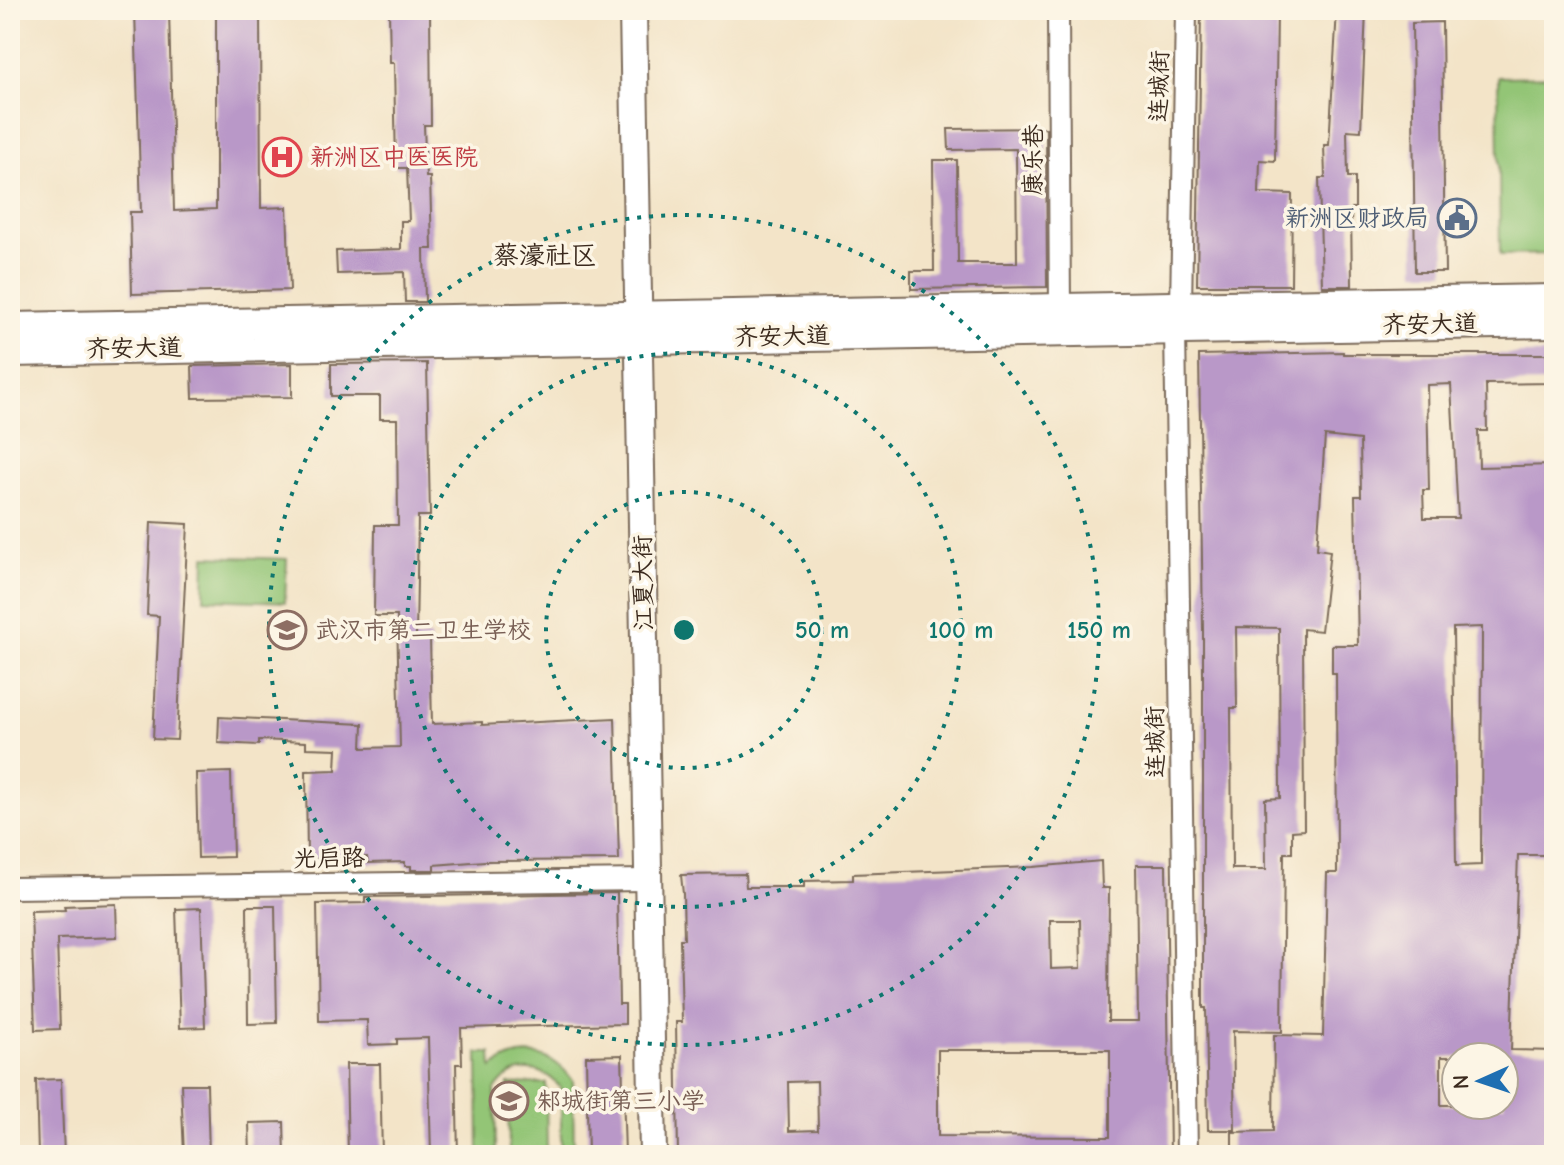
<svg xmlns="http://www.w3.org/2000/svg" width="1564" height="1165" viewBox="0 0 1564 1165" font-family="'Comic Neue','LXGW WenKai TC',sans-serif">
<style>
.green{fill:#93c576;stroke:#67784a;stroke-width:2}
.building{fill:#b998c8;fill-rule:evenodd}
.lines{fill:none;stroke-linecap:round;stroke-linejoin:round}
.minor-casing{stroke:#7b6b5a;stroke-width:24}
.tertiary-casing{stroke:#7b6b5a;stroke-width:30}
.secondary-casing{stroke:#7b6b5a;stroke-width:34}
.minor{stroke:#fff;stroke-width:20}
.tertiary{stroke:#fff;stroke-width:26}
.secondary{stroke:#fff;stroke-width:30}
.ring{fill:none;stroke:#0f766e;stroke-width:4;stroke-dasharray:4 8}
.labels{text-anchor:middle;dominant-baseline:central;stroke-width:7;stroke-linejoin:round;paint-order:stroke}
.street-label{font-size:24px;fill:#3b2a1e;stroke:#fcf5e5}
.health-label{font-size:24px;fill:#be3a42;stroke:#fcf5e5;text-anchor:start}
.service-label{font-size:24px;fill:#4e5e75;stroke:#fcf5e5;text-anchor:end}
.education-label{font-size:24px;fill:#785e54;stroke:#fcf5e5;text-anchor:start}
.neighbourhood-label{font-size:26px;fill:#3b2a1e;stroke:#fcf5e5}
.centre{fill:#0f766e;stroke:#fcf5e5;stroke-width:4}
.ring-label{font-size:24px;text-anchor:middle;font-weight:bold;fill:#0f766e;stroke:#fcf5e5;stroke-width:7;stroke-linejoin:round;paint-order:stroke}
</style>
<rect width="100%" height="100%" fill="#fcf5e5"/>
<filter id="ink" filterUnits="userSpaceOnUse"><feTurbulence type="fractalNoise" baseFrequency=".0125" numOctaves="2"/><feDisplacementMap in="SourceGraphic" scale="16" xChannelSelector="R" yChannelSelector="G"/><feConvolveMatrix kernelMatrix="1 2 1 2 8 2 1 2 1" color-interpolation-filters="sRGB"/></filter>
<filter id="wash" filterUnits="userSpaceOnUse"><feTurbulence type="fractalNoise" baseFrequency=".006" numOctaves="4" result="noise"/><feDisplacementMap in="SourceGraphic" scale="32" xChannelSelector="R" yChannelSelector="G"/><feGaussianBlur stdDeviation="1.8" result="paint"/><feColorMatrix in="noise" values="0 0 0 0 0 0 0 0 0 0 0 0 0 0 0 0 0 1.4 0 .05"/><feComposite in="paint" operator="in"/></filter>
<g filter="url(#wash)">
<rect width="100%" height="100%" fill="#f3e4c8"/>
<path class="green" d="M1554,76v178l-54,1 -2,-178z
M205,556l82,3 -2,43 -81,-3z
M478,1053h13l1,15c28,-22 61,-17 81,13l1,74h-13v-66c-17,-26 -50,-25 -66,1l1,65h-17z
M546,1083l1,72h-38l-1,-71z"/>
<g id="blocks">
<path class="building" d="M135,10h34l5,201 42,-2v-199h44l1,198 26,-1 3,83 -158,4 -2,-82h11z
M389,10h41l1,115h-7l2,52h4l2,72h-8l1,53h-20l-1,-30 -67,2 -1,-23 65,-2v-28h8l-2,-53h-11l-2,-105h-4z
M1201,10h76l-2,151 -15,-1 -1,33 33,1 -1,91h-94z
M1337,10h29l-5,121 -14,-1 1,47h7v31h-4l1,78h-30l-3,-108h6l-1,-33h5z
M1442,22l3,250h-30l-3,-249z
M1046,128l1,159 -136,2v-18h23l-1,-111h24l1,103h59l-1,-114 -67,1 -1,-21z
M1343,352v2h211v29l-68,1 1,47h-9l1,36 75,-2v390h-36l-7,195 43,1v104h-322v-23l41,-1 1,-96 49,1 4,-163h10l-1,-200h-4v-28h26l-3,-149h6l-1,-56 -35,-4 -8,113 13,2 -9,80 -18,-2 1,201 -12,1v22h-8l-2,179 -49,-1 2,99h-27l-2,-122h-3v-378l-4,-275zM1451,384l7,134h-34l-1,-28h6l-2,-105zM1236,627l43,1 1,170 -15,1 1,70h-34l-1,-161h6zM1482,627l-1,238 -25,1 -3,-238zM1441,1057h63v48h-63z
M427,363l3,153h-12l-2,122 14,-1 2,87 50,-2v3l133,-7 4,142 -134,1 -51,4v5h-23v-4h-6v-4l-37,1 -1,-6 -60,2 -1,-88 30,-1 1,-21 -31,-1v-6l-47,-2v5l-41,-2 1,-26 144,7 -1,24 38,-1 -3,-131h-23l1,-91h23l-1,-106h-17v-23h-49v-32z
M292,364v33l-99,1 -1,-32z
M151,522l37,2 -11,216 -24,-1 6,-123 -12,-1z
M231,772l2,85 -35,1 -2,-85z
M1101,861l1,27h7l-1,133h30l-2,-156h30l4,290h-492l-2,-133h6l-2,-83h4l-1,-45 -2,-19 64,-1 1,13h58v-6l49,-1v-6l180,-7zM1050,920h30l1,48 -30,1zM938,1050h172v87l-172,-1zM817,1081l1,49 -29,1 -1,-49z
M617,893l2,111h6v20l-164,4 1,36h-6l2,91h-27l-3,-117 -31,1v5l-29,1 -1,-25 -48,1 -2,-117 48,-1v-6z
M116,904l1,33 -60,2 3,90 -25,1 -4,-119 34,-1 -1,-4z
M247,906h28l2,117 -29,1z
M201,908l4,119 -25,1 -4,-119z
M622,1055l3,100h-37l-2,-99z
M346,1064h34l2,91h-34z
M61,1079l3,76h-26l-2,-75z
M181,1084h26l2,71h-25z
M284,1122l1,33h-35l-1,-32z"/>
</g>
</g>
<g filter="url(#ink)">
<use href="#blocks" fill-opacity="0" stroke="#7b6b5a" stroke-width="2"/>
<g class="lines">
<defs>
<path id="minor" d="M1058,10l2,299
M1181,307l5,-297
M1175,329l12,826
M10,888l638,-8"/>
<path id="tertiary" d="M633,10l20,1145"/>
<path id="secondary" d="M10,328l1544,-28
M10,351l1544,-29"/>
</defs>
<use href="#minor" class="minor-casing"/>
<use href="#tertiary" class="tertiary-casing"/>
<use href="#secondary" class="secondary-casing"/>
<use href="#minor" class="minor"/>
<use href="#tertiary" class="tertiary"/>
<use href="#secondary" class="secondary"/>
</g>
</g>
<g class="ring">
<circle cx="684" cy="630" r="138"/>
<circle cx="684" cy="630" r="277"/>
<circle cx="684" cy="630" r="415"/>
</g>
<defs>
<symbol id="hospital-ring" viewBox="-11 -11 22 22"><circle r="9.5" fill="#fcf5e5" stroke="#e0444e" stroke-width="1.5"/><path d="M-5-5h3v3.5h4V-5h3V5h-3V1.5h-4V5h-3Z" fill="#e0444e"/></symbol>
<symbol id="civic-ring" viewBox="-11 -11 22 22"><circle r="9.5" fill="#fcf5e5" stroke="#5c6f8a" stroke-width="1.5"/><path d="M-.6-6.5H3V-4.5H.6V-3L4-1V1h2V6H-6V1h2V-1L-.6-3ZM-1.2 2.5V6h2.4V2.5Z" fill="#5c6f8a"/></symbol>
<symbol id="school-ring" viewBox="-11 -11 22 22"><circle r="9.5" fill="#fcf5e5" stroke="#8d6e63" stroke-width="1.5"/><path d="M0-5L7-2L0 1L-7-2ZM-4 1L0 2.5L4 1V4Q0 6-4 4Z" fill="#8d6e63"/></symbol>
</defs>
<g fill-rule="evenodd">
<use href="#hospital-ring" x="260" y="135" width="44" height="44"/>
<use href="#civic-ring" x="1435" y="196" width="44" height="44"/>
<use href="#school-ring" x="265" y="608" width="44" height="44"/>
<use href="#school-ring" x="487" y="1079" width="44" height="44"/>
</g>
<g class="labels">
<g class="street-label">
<text transform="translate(1159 86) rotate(-89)">连城街</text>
<text transform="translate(1033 160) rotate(-90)">康乐巷</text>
<text transform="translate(1430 324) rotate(-1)">齐安大道</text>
<text transform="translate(782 336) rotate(-1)">齐安大道</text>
<text transform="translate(134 348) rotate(-1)">齐安大道</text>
<text transform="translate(643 583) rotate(-91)">江夏大街</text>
<text transform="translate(1155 742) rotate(-91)">连城街</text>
<text transform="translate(329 858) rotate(-1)">光启路</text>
</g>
<g class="health-label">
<text x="310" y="157">新洲区中医医院</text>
</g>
<g class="service-label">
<text x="1429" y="218">新洲区财政局</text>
</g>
<g class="education-label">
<text x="315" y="630">武汉市第二卫生学校</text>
<text x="537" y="1101">邾城街第三小学</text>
</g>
<g class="neighbourhood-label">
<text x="545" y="256">蔡濠社区</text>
</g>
</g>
<circle cx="684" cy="630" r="12" class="centre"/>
<g class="ring-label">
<text x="822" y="638">50 m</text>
<text x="961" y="638">100 m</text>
<text x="1099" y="638">150 m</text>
</g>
<rect width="1564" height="1165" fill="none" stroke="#fcf5e5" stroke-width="40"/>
<g transform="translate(1480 1081) rotate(267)"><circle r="38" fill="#fcf5e5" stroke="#afa495" stroke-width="2"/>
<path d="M0-6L14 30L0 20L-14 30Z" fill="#1f6fb2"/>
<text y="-12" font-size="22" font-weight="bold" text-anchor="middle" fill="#3b2a1e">N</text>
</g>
</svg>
